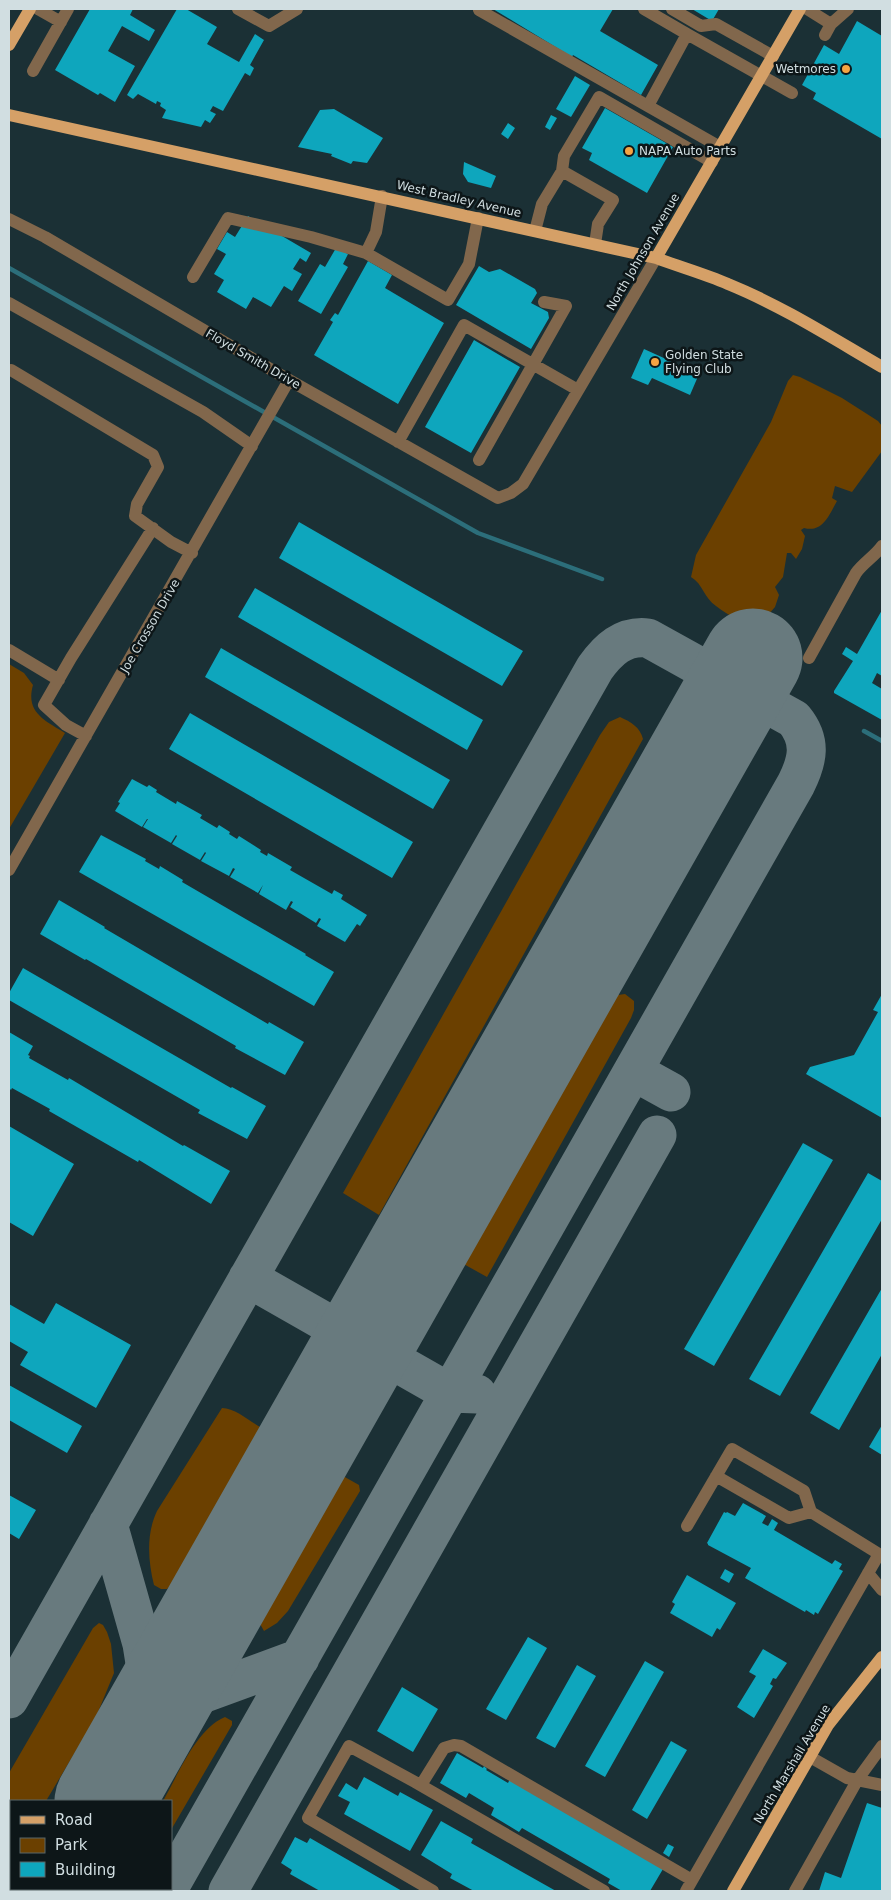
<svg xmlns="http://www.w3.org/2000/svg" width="891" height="1900" viewBox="0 0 891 1900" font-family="'DejaVu Sans',sans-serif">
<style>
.green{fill:#6b4000}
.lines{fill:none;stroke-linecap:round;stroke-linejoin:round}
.stream{stroke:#2c6e7a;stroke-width:4.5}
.taxiway{stroke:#687a7e;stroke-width:39}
.runway{stroke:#687a7e;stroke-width:99}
.building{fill:#0ea6bd}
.minor{stroke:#81674c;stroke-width:12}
.major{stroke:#d5a067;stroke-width:12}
.poi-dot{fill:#f4a443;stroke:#0d1618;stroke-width:2}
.labels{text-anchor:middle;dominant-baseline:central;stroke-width:5;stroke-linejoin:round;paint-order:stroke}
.poi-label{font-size:12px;fill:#d1dee1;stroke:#0d1618;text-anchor:start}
.street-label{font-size:12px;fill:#d1dee1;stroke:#0d1618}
</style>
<rect width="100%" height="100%" fill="#1b3035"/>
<path class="green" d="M793,375l7,2 42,21 36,23 4,5v25l-30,41 -17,-6 -3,12 5,3c-8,14 -14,32 -33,27l-3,2 4,6 -3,13 -6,10 -5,-6h-4l-4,24 -8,10 4,8 -4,12 -14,16 -3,7c-14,-8 -30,-14 -42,-24 -12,-8 -13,-22 -25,-29l5,-22 75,-133 17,-41z
M9,664l15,9 9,12c-8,28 13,36 32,48l-56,96z
M620,717c11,5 20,10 23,22l-264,476 -36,-22 257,-458 9,-13z
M625,994l9,7v9l-3,8 -144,259 -27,-15 149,-258 9,-9z
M222,1408c13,0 27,13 38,19v4l-89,154 -4,4h-6l-7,-4c-6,-24 -8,-51 3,-74z
M343,1476l16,9 1,6 -72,120 -11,12 -13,8 -5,-9z
M99,1623l4,2 4,7 4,12 3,29 -18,44 -50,84h-35v60l-2,4v-92l84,-145z
M225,1717l7,4v4l-61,105v-29h-8c15,-26 33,-72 62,-84z"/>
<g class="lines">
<path class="stream" d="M9,268l469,265 124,46
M864,731l18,10"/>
<path class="taxiway" d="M633,1071l38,21
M248,1278l202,115 27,1
M108,1524l34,120 7,44 -9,49
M9,1699l586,-1031c13,-18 28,-33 53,-30l146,81c18,22 14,41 2,65l-625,1100
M140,1737l14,-15 29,-21 117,-43
M228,1891l429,-756"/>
<path class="runway" d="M104,1801l649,-1143
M53,1891l1,-2"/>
</g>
<path class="building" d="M90,9h43l-3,6 25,15 -6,11 -27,-15 -14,25 27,15 -20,36 -15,-9 -2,2 -43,-25z
M177,9h9l31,18 -10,17 32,18 16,-28 9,6 -14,25 4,3 -4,8 -5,-3 -22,38 -10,-5 -3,5 6,3 -6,9 -5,-3 -4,7 -39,-9 4,-8 -6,-4 1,-3 -4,-2 -1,3 -18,-10 -5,5 -6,-4z
M493,9h120l-13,22 58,34 -17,30 -68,-40 -1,2z
M692,9h27l-7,12z
M857,21l25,15v103l-69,-40 3,-6 -14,-8 22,-40 15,9z
M575,76l15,9 -19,32 -15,-8z
M605,108l68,39 -26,46 -58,-33 3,-7 -10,-5z
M334,109l49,29 -16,25 -14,-2 -2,3 -20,-8 1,-2 -34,-7 22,-37z
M551,115l6,3 -7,12 -5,-3z
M508,123l7,5 -7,11 -7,-5z
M464,162l32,14 -5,12 -23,-6 -5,-8z
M248,216l63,37 -5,9 -6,-4 -7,11 9,5 -10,17 -8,-5 -13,21 -18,-10 -7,12 -29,-17 7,-12 -10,-6 12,-20 -9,-5 10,-17 8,5z
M336,248l12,6 -5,10 5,3 -27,47 -23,-13 22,-37 5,3z
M368,261l24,14 -7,13 59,35 -46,81 -84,-49 19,-33 -3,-2 5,-7 3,2z
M479,266l10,6 11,-3 35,20 2,4 -6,10 17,9 1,6 -18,31 -75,-44z
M474,340l46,27 -49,86 -46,-26z
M644,349l55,25 -9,21 -38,-17 -4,7 -17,-7z
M299,522l224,129 -21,35 -223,-128z
M255,588l228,132 -16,30 -229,-133z
M882,610v66l-5,-3 -5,10 10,6v31l-48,-27v-2l19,-30 -11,-7 4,-7 11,7z
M221,648l229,132 -17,29 -228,-132z
M190,713l223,129 -21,36 -223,-129z
M132,779l15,8 2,-2 8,5 -1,2 20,12 1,-3 25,14 -2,3 17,10 2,-3 11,7 -1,2 8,5 2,-3 22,14 -1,2 7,4 1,-3 24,14 -2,3 42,24 2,-4 9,5 -2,4 26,16 -7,11 -3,-2 -12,18 -28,-16 4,-7 -2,-1 -3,5 -26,-16 3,-5 -2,-1 -5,9 -27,-16 4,-9 -5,8 -28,-16 5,-8 -2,-1 -4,8 -28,-15 5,-8 -1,-1 -5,8 -28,-16 5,-8 -1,-1 -5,8 -28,-16 5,-8h-1l-5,8 -27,-16 5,-8 -2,-1z
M101,835l45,24 -1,2 14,8 1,-3 23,14 -1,2 124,72 -1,1 29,17 -20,34 -235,-134z
M59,900l46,27 -1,1 164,96 1,-2 35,20 -19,33 -50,-27 1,-2 -150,-87 -1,1 -45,-26z
M23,968l208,120 1,-1 34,19 -19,33 -49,-26 2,-3 -191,-110v-7z
M882,994v124l-76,-44 4,-7 44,-12 24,-43 -5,-2z
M9,1032l24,14 -5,9 2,1 -1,2 39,22 1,-2 114,68 1,-1 46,26 -19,33 -72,-44 -1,2 -89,-51 1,-2 -38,-21 -1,2 -2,-2z
M9,1126l65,38 -41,72 -24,-14z
M803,1143l30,17 -119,206 -30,-17z
M868,1173l14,8v38l-102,177 -31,-17z
M882,1288v66l-43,76 -29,-17z
M56,1303l75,42 -35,63 -76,-43 8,-13 -19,-11v-37l35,20z
M9,1385l73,41 -15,27 -58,-33z
M882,1425v30l-13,-8z
M9,1495l27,15 -17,29 -10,-6z
M743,1503l23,13 -4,7 6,3 4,-7 6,4 -4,7 58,34 3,-4 7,4 -3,5 4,2 -25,43 -3,-2 -1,3 -8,-5 -1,2 -60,-34 6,-10 -43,-23v-1l-1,-1 17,-31 2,1 1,-1 8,4z
M725,1569l9,5 -5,9 -9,-5z
M687,1575l49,28 -16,27 -3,-2 -5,9 -42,-24 5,-9 -3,-2z
M528,1637l19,11 -41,72 -20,-11z
M763,1649l24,14 -11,16 -3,-1 -3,6 3,2 -19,32 -17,-11 19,-31 -7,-4z
M645,1661l19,11 -59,105 -20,-11z
M577,1665l19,11 -41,72 -19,-10z
M402,1687l36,22 -25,43 -36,-21z
M671,1741l16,9 -40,69 -15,-9z
M457,1753l26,15 1,-2 3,3 -1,1 22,13 2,-4 153,90 -13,22h-28l-14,-8 2,-4 -88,-51 -3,4 -28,-17 3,-7 -25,-15 -3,5 -26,-15z
M364,1777l34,19 2,-4 33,18 -23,41 -66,-37 6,-12 -12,-6 8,-13 11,7z
M867,1803l15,5v83h-63l6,-19 16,6z
M441,1821l32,18 -2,4 85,48h-82l-24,-13 2,-4 -31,-19z
M295,1837l12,6 3,-5 92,53h-82l-30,-17 2,-4 -11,-7z
M668,1844l6,3 -5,10 -6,-4z"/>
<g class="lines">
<path class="minor" d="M38,9l23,13
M238,9l31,17 28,-17
M644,9l43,25
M672,9l29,17 15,-2 57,32
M807,9l24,15 -6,11
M479,10l241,137
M831,24l17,-15
M33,71l35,-62
M648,106l39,-72 105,59
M562,171l2,-15 35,-59 113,65
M382,196l-6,36 -10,21 82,47 21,-36 9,-46
M9,219l36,18 244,143 209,118 13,-5 12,-9 133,-226
M535,231l7,-27 20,-33 51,29 -15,24 -3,20
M193,277l35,-59 83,19 55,16
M9,303l194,109 49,34
M11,370l142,85 5,12 -21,37 -2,12 36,26 21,11
M398,442l66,-117 114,65
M479,460l87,-154 -22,-4
M9,650l50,30
M809,658l47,-85c7,-10 19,-17 26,-27
M86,736l-20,-11 -22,-20 27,-47 82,-130
M9,870l280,-490
M716,1476l73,42 22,-6
M868,1573l14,17
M810,1757l37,21 35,7
M421,1785l23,-37 10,-3 7,1 231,134
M433,1891l-125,-73 41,-72 66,36 189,109
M686,1891l193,-337 -68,-42 -7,-21 -72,-42 -45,77
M795,1891l63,-112 24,-33"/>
<path class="major" d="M9,45l21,-36
M9,115l647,143c24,9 49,16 72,26 54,22 104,54 154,83
M656,258l144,-249
M733,1891l95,-166 54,-68"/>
</g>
<g class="poi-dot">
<circle cx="846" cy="69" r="5"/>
<circle cx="629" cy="151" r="5"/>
<circle cx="655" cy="362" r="5"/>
</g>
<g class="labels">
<g class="poi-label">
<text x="836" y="69" text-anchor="end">Wetmores</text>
<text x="639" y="151">NAPA Auto Parts</text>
<text x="665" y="355">Golden State<tspan x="665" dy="14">Flying Club</tspan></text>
</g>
<g class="street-label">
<text transform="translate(459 199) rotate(13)">West Bradley Avenue</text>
<text transform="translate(643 252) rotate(-60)">North Johnson Avenue</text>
<text transform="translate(253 359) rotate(30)">Floyd Smith Drive</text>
<text transform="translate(150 626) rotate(-60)">Joe Crosson Drive</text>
<text transform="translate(792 1764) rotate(-59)">North Marshall Avenue</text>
</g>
</g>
<rect width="891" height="1900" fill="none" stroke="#d1dee1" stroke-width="20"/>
<rect x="10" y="1800" width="162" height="90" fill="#0d1618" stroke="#5b6668"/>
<rect x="20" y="1816" width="25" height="8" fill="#d5a067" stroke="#5b6668"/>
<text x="55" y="1825" font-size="15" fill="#d1dee1">Road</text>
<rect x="20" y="1838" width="25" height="15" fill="#6b4000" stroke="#5b6668"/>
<text x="55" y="1850" font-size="15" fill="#d1dee1">Park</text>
<rect x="20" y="1862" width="25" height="15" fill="#0ea6bd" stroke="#5b6668"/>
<text x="55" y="1875" font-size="15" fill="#d1dee1">Building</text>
</svg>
